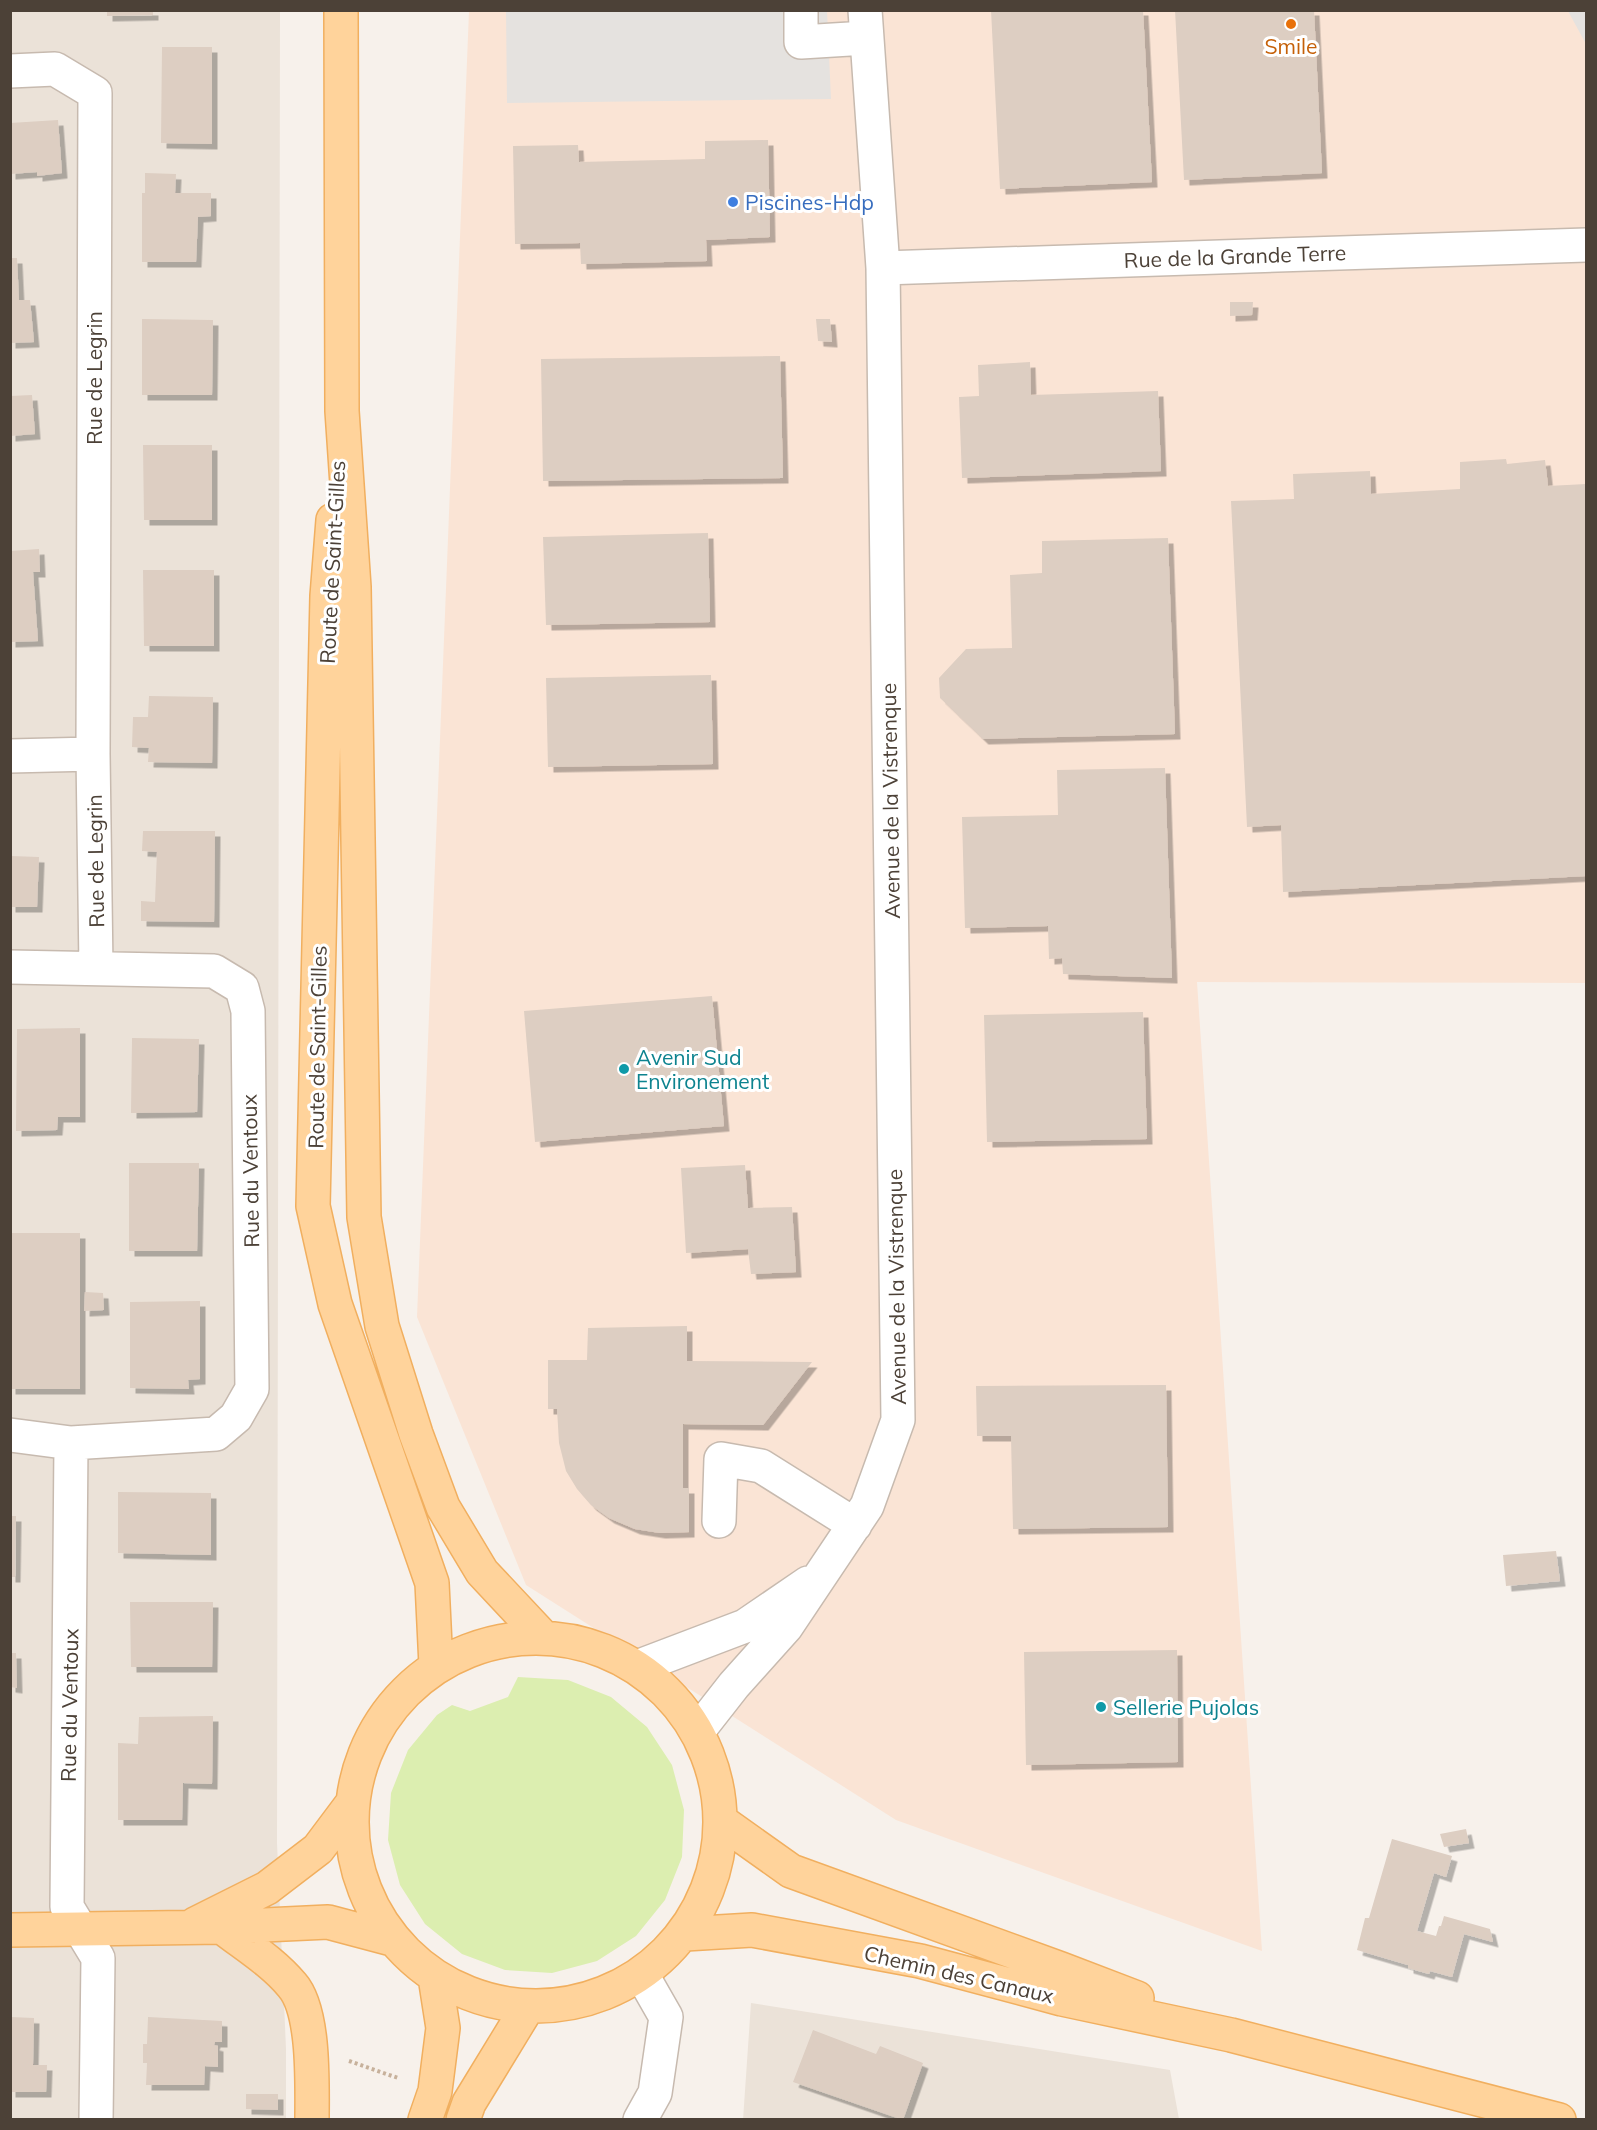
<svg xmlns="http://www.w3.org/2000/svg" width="1597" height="2130" viewBox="0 0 1597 2130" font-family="Mulish,sans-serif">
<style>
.residential{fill:#ebe2d8}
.commercial{fill:#fae4d5}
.green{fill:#dceeb0}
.parking{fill:#e5e2df}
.building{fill:#ddcec2;filter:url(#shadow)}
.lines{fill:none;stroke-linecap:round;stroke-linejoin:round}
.minor-casing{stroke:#c7baaf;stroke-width:36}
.major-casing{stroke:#f1af5f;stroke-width:36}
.path{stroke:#c7b19b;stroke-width:4;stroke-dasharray:3 3;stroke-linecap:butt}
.minor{stroke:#fff;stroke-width:33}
.major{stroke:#ffd39b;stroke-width:33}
.food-dot{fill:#e8710a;stroke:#fff;stroke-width:2}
.shop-dot{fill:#3f7fe0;stroke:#fff;stroke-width:2}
.culture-dot{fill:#0f9aa8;stroke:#fff;stroke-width:2}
.labels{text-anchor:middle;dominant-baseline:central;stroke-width:6;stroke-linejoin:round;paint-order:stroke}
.food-label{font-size:21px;fill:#c56008;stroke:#fff}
.shop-label{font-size:21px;fill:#366cbe;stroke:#fff;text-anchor:start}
.street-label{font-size:21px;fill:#4c4137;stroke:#fff}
.culture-label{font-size:21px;fill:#0d838f;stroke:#fff;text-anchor:start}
</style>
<defs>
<filter id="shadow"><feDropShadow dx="5.5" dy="5.5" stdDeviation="0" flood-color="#0004"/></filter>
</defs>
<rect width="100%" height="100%" fill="#f7f1eb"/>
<path class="residential" d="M11,11h269l-3,1832 9,206v70l-275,1z
M751,2003l419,67 9,49 -436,1z"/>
<path class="commercial" d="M469,11h1117v972l-389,-1 65,969 -366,-131 -370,-235 -109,-268z"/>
<path class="green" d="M518,1677l50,3 43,17 36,30 25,38 12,45 -2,47 -17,43 -29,36 -39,25 -45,12 -47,-3 -43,-16 -37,-30 -25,-39 -12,-45 3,-47 17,-43 29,-35 15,-10 18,6 38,-14z"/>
<path class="parking" d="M506,11h321l4,88 -324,4z
M1568,11h18v33z"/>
<path class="building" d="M107,10h46v5l-46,1z
M991,10h152l9,172 -152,7z
M1175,10h139l8,163 -138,7z
M162,47h50v97l-51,-1z
M58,120l4,53 -25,3v-4l-27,2v-51z
M768,140l2,97 -64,3 1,21 -126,3 -1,-21 -65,1 -2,-98 65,-1 1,17 126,-3v-18z
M145,173l31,1 -1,19h36v23l-13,1 -2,45h-54v-69h3z
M10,258h7l2,42h11l4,42 -24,1z
M1230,302h23l-1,13 -22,1z
M142,319l71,1 -1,75h-70z
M816,319h14l2,23 -14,-1z
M780,356l3,122 -240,3 -2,-122z
M1030,362l1,33 127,-4 3,80 -199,7 -3,-81 20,-1 -1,-31z
M32,395l3,39 -25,2v-40z
M143,445h69v75h-68z
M1506,459l1,5 38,-4 3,26 38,-2v392l-303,16 -2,-67 -34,2 -16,-326 63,-2 -1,-25 77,-3 1,23 89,-5v-27z
M708,533l2,89 -164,3 -3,-88z
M1168,538l7,196 -192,5 -43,-41 -1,-20 27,-29 46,-1 -2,-73 32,-2v-32z
M39,549l1,23h-7l5,69 -28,1v-91z
M143,570h71v76h-70z
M711,675l2,89 -165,3 -2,-89z
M149,696l64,1 -1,66 -64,-1 1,-14 -17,-1 1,-30h15z
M1165,768l7,210 -109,-4 -1,-16 -13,1 -1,-33 -83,2 -3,-111 96,-2 -1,-45z
M143,831h72l-1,91 -73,-1v-20l14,1 2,-50 -15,-1z
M10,856l29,1 -2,50h-27z
M712,996l12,130 -189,16 -11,-131z
M1143,1012l4,127 -160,3 -3,-127z
M80,1028v89h-22l-1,13 -41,1 1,-102z
M132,1038l67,1 -2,73 -66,1z
M129,1163h70l-2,88h-68z
M745,1165l3,43 44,-1 4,65 -45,2 -3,-25 -62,4 -5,-85z
M10,1233h70v156h-70z
M85,1292l18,1 1,17 -20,1z
M200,1301v78l-12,1 1,9 -59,-1v-86z
M687,1326v35l125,1 -49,63 -80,-1v64h6v44l-29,1 -25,-4 -26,-11 -18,-13 -14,-16 -11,-18 -7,-28 -2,-34h-9v-49h39l1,-32z
M1166,1385l2,142 -155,2 -2,-93h-34l-1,-50z
M118,1492l93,1v62l-93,-2z
M10,1516h6l-1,61h-5z
M1556,1551l4,30 -54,5 -3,-31z
M130,1602h83l-1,65h-81z
M1177,1650l1,112 -152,3 -2,-113z
M10,1653h6l1,35 -7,-1z
M213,1716l-1,68 -29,-1 -1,37h-64v-77l20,1 1,-27z
M1466,1829l3,14 -25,4 -4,-13z
M1392,1839l60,17 -6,21 -12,-4 -17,58 19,5 3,-10h2l3,-10 46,13 3,13 -29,-8 -12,43 -22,-6 -1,3 -21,-6v-3l-51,-15 8,-32h4z
M10,2017l24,1 -1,47h14l-1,27h-36z
M148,2017l74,4v21h-7l-1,3 4,1v21l-13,-1 -1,19h-58l1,-22h-4v-19h4z
M813,2030l63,24 4,-8 43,17 -20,57 -110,-38z
M246,2094h32v16l-32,-1z"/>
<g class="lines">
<defs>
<path id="minor" d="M801,10v32l65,-4
M10,71l45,-2 40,24 -2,661 3,214
M883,268l703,-23
M10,756l83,-2
M10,967l204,4 28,17 6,23 4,378 -16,28 -20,17 -145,9 -61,-8
M71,1443l-4,464 31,51 -2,162
M719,1521l2,-62 40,7 94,59
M637,1667l108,-41 63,-43
M698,1731l36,-46 52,-58 81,-121 31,-86 -15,-1152 -18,-258
M640,2120l15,-27 11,-76 -24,-42"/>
<path id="major" d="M341,10l1,401 12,176 10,630 18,109 34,108 27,73 39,65 61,65
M333,520l-6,76 -14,610 22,98 97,279 4,83
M352 1822a184 184 0 1 1 368 0a184 184 0 1 1-368 0Z
M722,1822l69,49 270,98 76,29
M195,1924l72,-36 51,-39 33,-44
M222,1927c23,18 51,35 70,58 23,26 20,100 20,135
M10,1930l212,-3 106,-5 64,17
M685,1934l67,-4 168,31 142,38 169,36 328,85
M425,2120l10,-29 8,-63 -8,-51
M463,2120l6,-17 58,-95"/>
</defs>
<use href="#minor" class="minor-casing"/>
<use href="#major" class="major-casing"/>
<path class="path" d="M349,2061l49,17"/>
<use href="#minor" class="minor"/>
<use href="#major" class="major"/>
</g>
<circle class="food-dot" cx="1291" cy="24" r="6"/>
<circle class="shop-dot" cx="733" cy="202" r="6"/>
<g class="culture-dot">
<circle cx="624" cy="1069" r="6"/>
<circle cx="1101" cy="1707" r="6"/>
</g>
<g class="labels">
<g class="food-label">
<text x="1291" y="46">Smile</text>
</g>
<g class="shop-label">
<text x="745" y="202">Piscines-Hdp</text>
</g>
<g class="street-label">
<text transform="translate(1235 256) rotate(-2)">Rue de la Grande Terre</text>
<text transform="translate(94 378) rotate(-90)">Rue de Legrin</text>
<text transform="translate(332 562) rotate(-87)">Route de Saint-Gilles</text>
<text transform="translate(890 801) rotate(-91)">Avenue de la Vistrenque</text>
<text transform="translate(95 861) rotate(-91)">Rue de Legrin</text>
<text transform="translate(317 1047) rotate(-89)">Route de Saint-Gilles</text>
<text transform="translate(250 1171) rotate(-91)">Rue du Ventoux</text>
<text transform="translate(896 1287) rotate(-91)">Avenue de la Vistrenque</text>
<text transform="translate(69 1705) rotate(-89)">Rue du Ventoux</text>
<text transform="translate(959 1974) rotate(13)">Chemin des Canaux</text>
</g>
<g class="culture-label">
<text x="636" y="1057">Avenir Sud<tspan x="636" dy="24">Environement</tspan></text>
<text x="1113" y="1707">Sellerie Pujolas</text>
</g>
</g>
<rect width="1597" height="2130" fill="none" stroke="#4c4137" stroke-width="24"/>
</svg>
